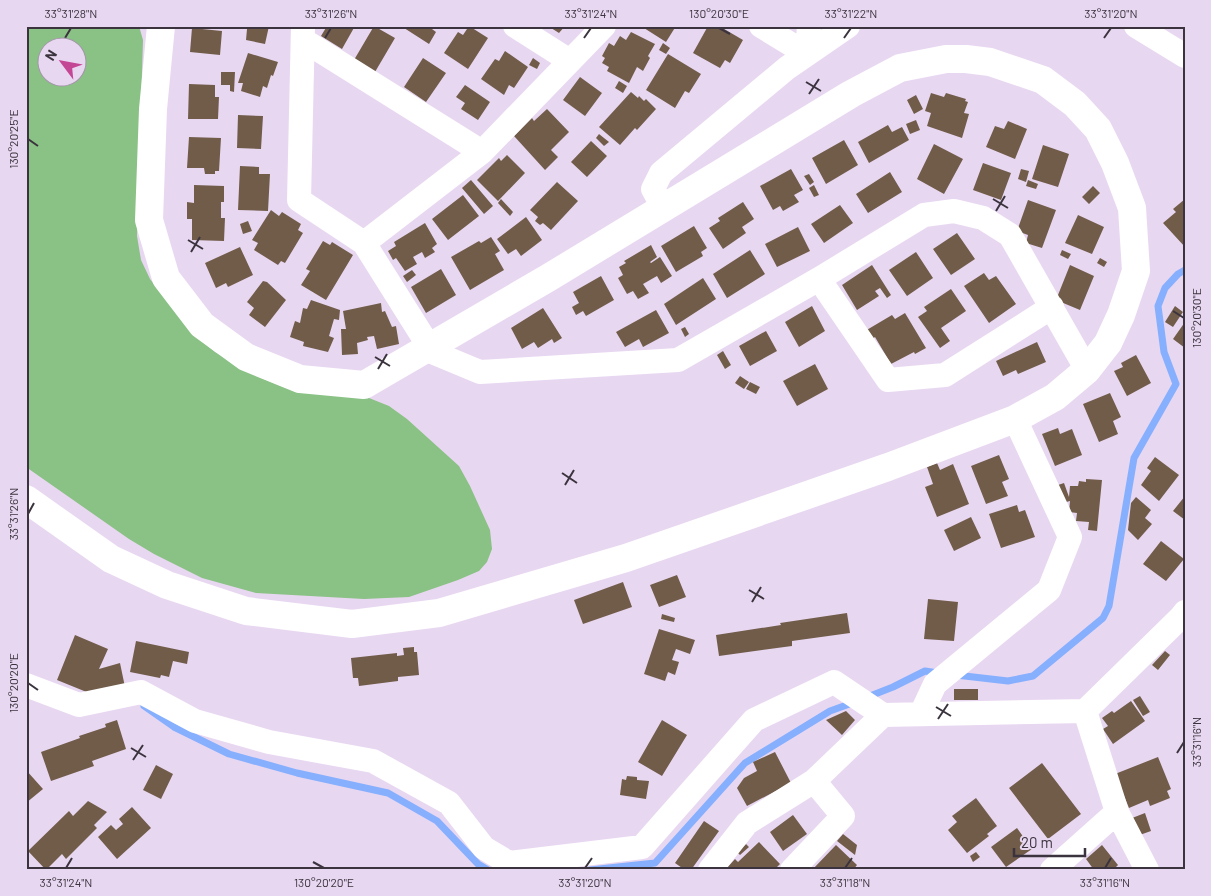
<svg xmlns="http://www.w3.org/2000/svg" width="1211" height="896" viewBox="0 0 1211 896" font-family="Barlow,sans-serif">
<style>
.green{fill:#8ac185;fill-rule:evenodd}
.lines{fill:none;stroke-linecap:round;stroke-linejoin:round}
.stream{stroke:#86affe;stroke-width:7}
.building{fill:#715c4a}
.street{stroke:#fff;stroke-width:24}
.secondary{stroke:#fff;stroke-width:28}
.ticks{fill:none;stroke:#3b343e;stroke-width:2}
.neatline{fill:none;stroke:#3b343e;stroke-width:2}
.ticks-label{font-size:12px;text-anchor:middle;fill:#3b343e}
</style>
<rect width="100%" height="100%" fill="#e8d7f1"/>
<path class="green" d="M26,26h113l4,14 -6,196 4,24 9,19 43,55 22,18 44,25 27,11 83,10 20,8 18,13 52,47 11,20 20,44 2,19 -5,13 -8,9 -21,9 -49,17 -45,2 -108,-6 -54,-15 -48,-24 -25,-15 -103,-72zM48,48h30v30h-30z"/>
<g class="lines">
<path class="stream" d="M956,675l52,6 25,-5 70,-58 6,-12 25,-148 42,-74 -12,-32 -6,-46 7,-18 13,-14 7,-4
M865,698l28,-11 32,-16 13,2
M144,706l30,21 55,27 68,19 91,20 49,28 41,43 10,6
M590,870l65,-7 90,-100 85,-52 25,-9"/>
</g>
<path class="building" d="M244,26h25l-4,18 -19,-4 1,-11h-3z
M327,26h28l-13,23 -21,-13z
M374,26l21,12 -20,34 -21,-12z
M401,26h27l8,6 -7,12z
M469,26l19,12 -20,31 -24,-16 14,-21 5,3z
M548,26h17l-6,7z
M646,26h30l-10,16 -22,-14z
M708,26h11l24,14 -13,23 -5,-3 -5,8 -27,-15z
M192,28l30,3 -2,24 -30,-3z
M631,32l24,12 -7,12 2,2 -7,13 -6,-4 -8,16 -22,-12 2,-4 -7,-4 3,-5 -3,-2 7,-13 5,3 6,-10 6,4z
M663,43l7,5 -4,6 -7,-4z
M505,51l23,16 -14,21 -5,-3 -5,10 -23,-16 14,-20 4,2z
M248,53l30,9 -5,14 -2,-1 -4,13 -4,-2 -3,11 -19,-6 2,-8h-5z
M668,54l33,20 -12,19 -4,-2 -10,17 -29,-18z
M423,58l23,15 -20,29 -22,-15z
M533,58l7,5 -3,6 -8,-4z
M221,72h14l-1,20 -4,-1v-6h-9z
M580,77l22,16 -17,23 -22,-16z
M619,81l8,5 -4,7 -8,-5z
M189,84l26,1v12h4l-1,22h-30z
M465,85l25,17 -12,18 -17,-11 4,-6 -9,-6z
M631,92l7,6 1,-2 5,5 2,-2 10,10 -19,21 -2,-2 -15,17 -21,-18z
M931,93l13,4 2,-4 20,6 -1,2 3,1 -4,11 5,1 -7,24 -35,-12 4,-13 -6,-2z
M916,95l7,14 -9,5 -7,-14z
M547,109l22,23 -18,18 7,7 -13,13 -31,-34 18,-18 2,3z
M238,115l25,1 -2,33 -24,-1z
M916,120l4,10 -10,4 -4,-10z
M1008,121l19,8 -12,30 -29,-12 9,-21 9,3z
M888,125l4,7 10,-5 7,13 -40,23 -11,-21z
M599,134l10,8 -5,4 -8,-8z
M189,137l32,1 -2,33h-4v3h-10l-1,-6h-17z
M844,140l14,25 -32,19 -14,-26z
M591,141l16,15 -20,21 -16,-15z
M934,144l29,15 -19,35 -27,-15z
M1043,145l26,9 -11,33 -26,-8z
M507,155l18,18 -27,28 -21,-21 22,-22 2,3z
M983,163l28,10 -10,27 -28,-10z
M240,166l19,1v7h11l-2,37 -30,-1z
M791,169l12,21 -9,5 5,7 -16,9 -3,-5 -7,4 -13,-24z
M1021,169l8,2 -3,11 -8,-3z
M890,172l12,20 -34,21 -12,-19z
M809,174l5,8 -4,3 -6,-9z
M471,180l22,26 -9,8 -22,-26z
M1028,180l10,4 -2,5 -10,-3z
M557,182l21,19 -27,29 -8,-7 -3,2 -5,-4 3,-4 -8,-7z
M194,185l30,1v16h-3v16h4l-1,23 -32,-1v-21h-5v-17l7,1z
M814,185l5,10 -5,2 -5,-9z
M1093,186l7,7 -11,11 -7,-7z
M463,195l16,21 -31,24 -16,-21z
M501,199l12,13 -3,4 -12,-13z
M1185,199v48l-22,-24 13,-11 -3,-3z
M1028,200l28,10 -14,38 -16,-5 2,-8 -11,-4z
M743,202l11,17 -12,8 4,6 -23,16 -14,-21 11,-7 -2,-3z
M840,205l13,18 -29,20 -13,-19z
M271,210l8,6 3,-4 19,12 -3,6 5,3 -18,30 -4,-2 -3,4 -24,-15 4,-7 -6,-3z
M1078,215l26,12 -12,27 -27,-11z
M526,217l16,23 -21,16 -5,-7 -8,5 -11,-15z
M248,221l4,10 -9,3 -3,-10z
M425,223l12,21 -5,4 3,4 -10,6 -3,-6 -9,5 4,7 -12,7 -9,-13 -3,2 -5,-9 8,-5 -2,-4z
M694,226l13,22 -6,4 2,4 -27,16 -15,-26z
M798,227l12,24 -33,16 -12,-23z
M957,233l18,26 -24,16 -18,-26z
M491,237l9,14 -5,3 9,16 -34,20 -19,-33 28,-16 2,2z
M323,241l7,4 2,-3 21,13 -27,45 -25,-15 9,-14 -4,-2z
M651,245l6,12 -7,5 1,1 9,-6 12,19 -11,7 -4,-7 -14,8 6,9 -11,6 -5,-8 -6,3 -9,-16 5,-3 -4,-8 7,-4 -2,-2z
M240,247l13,28 -25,12 -2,-4 -10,5 -11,-25z
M750,250l15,24 -38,24 -14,-24z
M1062,250l9,4 -3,5 -8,-4z
M916,252l17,26 -26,18 -18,-26z
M1100,258l7,4 -3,5 -7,-4z
M872,265l19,30 -4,3 -7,-10 -5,3 4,5 -22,14 -15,-25z
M1070,265l24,11 -14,34 -24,-10z
M441,269l15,26 -30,18 -15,-26z
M412,270l4,5 -9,7 -4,-6z
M984,273l5,7 7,-4 20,28 -27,19 -25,-37z
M601,276l13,24 -28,16 -3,-5 -7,4 -4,-8 7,-4 -6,-11z
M703,278l13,21 -40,26 -12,-21z
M263,281l4,1 19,18 -21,27 -16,-12 5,-7 -7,-6z
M951,289l15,22 -25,17 9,13 -10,7 -22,-31 9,-6 -3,-4z
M311,300l29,10 -1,10 -5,-1 -5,17 5,2 -6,14 -25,-6 1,-4 -14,-5 5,-16 5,2 3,-15 4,1z
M381,303l1,9 3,-1 7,16 4,-1 3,18 -22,5 -3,-13 -7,1 1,3 -11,3 1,11 -16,1 -1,-26h5l-3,-18z
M812,306l13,25 -26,16 -14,-25z
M1175,306l8,6 -10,15 -8,-5z
M543,308l19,30 -8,5 -2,-4 -14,9 -4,-6 -12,7 -11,-21z
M656,310l13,23 -26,14 -4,-8 -14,8 -9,-15z
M905,313l21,35 -11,6 -1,-2 -23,12 -16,-27 -4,3 -6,-9 27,-16 3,4z
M1185,322v26l-12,-9z
M685,327l4,7 -4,3 -4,-8z
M766,331l11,20 -27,15 -11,-20z
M1037,342l9,20 -28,12 -2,-4 -13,6 -7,-15z
M723,351l8,14 -6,4 -8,-14z
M1136,355l15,28 -24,13 -13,-25 9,-4 -2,-4z
M815,364l13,25 -31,17 -14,-25z
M740,376l9,6 -5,7 -9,-6z
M750,382l10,5 -4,7 -10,-5z
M1110,393l11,24 -8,4 5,13 -19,8 -16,-38z
M1058,428l2,6 12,-5 10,26 -27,11 -13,-32z
M999,455l10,24 -7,3 6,14 -22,8 -15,-38z
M1155,457l24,18 -20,26 -18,-16 10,-14 -4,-3z
M937,463l3,7 13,-6 16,40 -32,13 -12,-30 8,-3 -6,-17z
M1086,479l16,1 -5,51 -9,-1 1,-8 -13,-1 1,-8 -8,-1 1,-11 -11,3 -7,-17 12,-4 5,14 1,-11h8l1,-5 7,1z
M1185,496v24l-12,-9z
M1136,497l15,13 -6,8 7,6 -14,16 -10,-10 3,-27z
M1017,505l2,7 6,-2 10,27 -34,11 -12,-34z
M971,517l10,21 -27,13 -10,-21z
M1161,541l23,18 -18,22 -23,-17z
M677,575l9,22 -27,10 -9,-22z
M623,582l9,25 -49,17 -9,-24z
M928,599l30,3 -4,39 -30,-2z
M847,613l3,20 -58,8v5l-73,10 -3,-21 65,-10 -1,-2z
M662,614l13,4 -1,4 -13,-3z
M659,629l36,11 -5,14 -14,-5 -4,11 7,2 -4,13 -7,-3 -3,9 -21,-7z
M75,635l33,14 -9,20 21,-6 5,24 -36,6 -32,-13z
M136,641l53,11 -2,12 -14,-3 -4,16 -8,-2 -1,3 -30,-6z
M414,647v5h3l2,23 -21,2v4l-39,5 -1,-8h-5l-2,-20 46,-5v3l7,-1 -1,-7z
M1165,651l5,4 -12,15 -6,-5z
M954,689h24v11h-24z
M1140,696l10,16 -7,4 -10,-16z
M1131,701l14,20 -32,23 -10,-15 5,-3 -6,-8 10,-7 2,2z
M846,711l9,9 -13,15 -16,-15z
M117,720l9,29 -34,12 2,5 -43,15 -10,-29 39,-14 -1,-2 27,-9 -1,-3z
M662,720l25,15 -25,41 -24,-14z
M775,752l16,31 -44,23 -10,-18 7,-10 13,-7 -4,-9z
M1158,757l13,32 -4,2 3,7 -20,8 -2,-6 -19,8 -14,-34z
M1042,763l39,51 -33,25 -39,-51z
M156,765l17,9 -12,25 -18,-9z
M26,770l17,19 -17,14z
M627,776l10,1v3l12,1 -3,18 -26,-4 2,-16 4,1z
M976,798l21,28 -10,8 2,2 -22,17 -19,-23 9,-8 -5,-6z
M88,801l19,11 -13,13 3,3 -31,31 -4,-5 -16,16 -18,-19 41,-40 4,5z
M132,807l19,21 -34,31 -19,-22 13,-12 5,5 7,-6 -4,-5z
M1145,813l6,18 -17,6 -7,-17z
M793,815l14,19 -24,17 -13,-19z
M704,821l15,10 -28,39h-6l-10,-7z
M1017,828l15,21 -26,18 -15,-20z
M843,834l14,11 -2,10 -18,-14z
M759,842l21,22 -6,6h-49l10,-11 3,3z
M746,844l3,3 -9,8 -3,-3z
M836,845l21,20 -4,5h-41z
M1102,845l16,20 -2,2 2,3h-24l-8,-11z
M976,852l4,5 -7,5 -3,-6z"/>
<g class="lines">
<path class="street" d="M303,26l-4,174 65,43
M515,26l55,35
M761,26l46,28 2,-28
M1136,26l49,30
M303,40l179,112
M664,209l-11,-20 8,-16 126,-105 61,-42
M819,279l69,101 57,-5 107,-68
M430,348l-66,-105 118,-91 122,-126
M427,350l53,22 198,-12 141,-81 105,-64 30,-4 29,7 27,17 77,135
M26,685l53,20 62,-13 54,29 74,21 104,19 76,42 35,45 25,15 133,-16 112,-127 80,-38 49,33
M1085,711l32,101 30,58
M921,714l14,-30 114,-94 21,-53 -55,-118
M710,870l37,-47 67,-42 69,-66 202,-4 96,-94 4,-5
M792,870l51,-54 -29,-35
M1052,870l65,-58"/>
<path class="secondary" d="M26,499l85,60 56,26 79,26 106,13 87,-11 187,-55 262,-91 127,-48 40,-22 32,-27 21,-27 13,-28 15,-44 -4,-63 -17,-45 -17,-34 -23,-25 -32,-24 -53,-18 -24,-3h-20l-46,9 -49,26 -303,184 -184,107 -64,-6 -54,-22 -44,-32 -36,-47 -17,-58 4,-111 8,-83"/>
</g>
<path class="ticks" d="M719,28l11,6M65,38l6,-10M325,38l6,-10M584,38l7,-10M844,38l7,-10M1104,38l7,-10M806,82l15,9M809,94l10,-15M28,139l10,7M993,199l15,9M996,211l9,-15M188,240l15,9M191,252l9,-15M1173,311l11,7M375,357l15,9M378,369l9,-15M562,473l15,10M565,485l9,-15M28,514l6,-11M749,590l15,9M752,602l9,-15M28,683l10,7M936,707l15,9M938,719l10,-15M131,748l15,9M1177,753l7,-11M133,760l10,-15M313,862l11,6M66,868l6,-10M585,868l7,-10M845,868l7,-10M1105,868l6,-10"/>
<rect width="1211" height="896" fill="none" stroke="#e8d7f1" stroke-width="55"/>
<g transform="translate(62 62) rotate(302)"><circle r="24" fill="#e8d7f1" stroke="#a396a9"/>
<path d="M0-4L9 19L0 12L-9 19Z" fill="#c44796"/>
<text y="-8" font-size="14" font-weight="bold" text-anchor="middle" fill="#3b343e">N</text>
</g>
<path d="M1014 848v8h71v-8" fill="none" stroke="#3b343e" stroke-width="2.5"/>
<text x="1021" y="848" font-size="15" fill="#3b343e" stroke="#e8d7f1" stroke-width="4" paint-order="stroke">20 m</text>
<rect x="28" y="28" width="1156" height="840" class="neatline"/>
<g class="ticks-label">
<text x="71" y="18">33°31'28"N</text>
<text x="331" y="18">33°31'26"N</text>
<text x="591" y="18">33°31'24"N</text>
<text x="719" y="18">130°20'30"E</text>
<text x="851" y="18">33°31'22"N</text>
<text x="1111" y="18">33°31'20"N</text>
<text transform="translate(14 139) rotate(-90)" y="4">130°20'25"E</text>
<text transform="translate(1197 318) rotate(-90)" y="4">130°20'30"E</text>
<text transform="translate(14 514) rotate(-90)" y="4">33°31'26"N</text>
<text transform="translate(14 683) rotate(-90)" y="4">130°20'20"E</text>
<text transform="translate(1197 742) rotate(-90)" y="4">33°31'16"N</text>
<text x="66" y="887">33°31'24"N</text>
<text x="324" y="887">130°20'20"E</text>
<text x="585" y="887">33°31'20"N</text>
<text x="845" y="887">33°31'18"N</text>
<text x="1105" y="887">33°31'16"N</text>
</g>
</svg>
